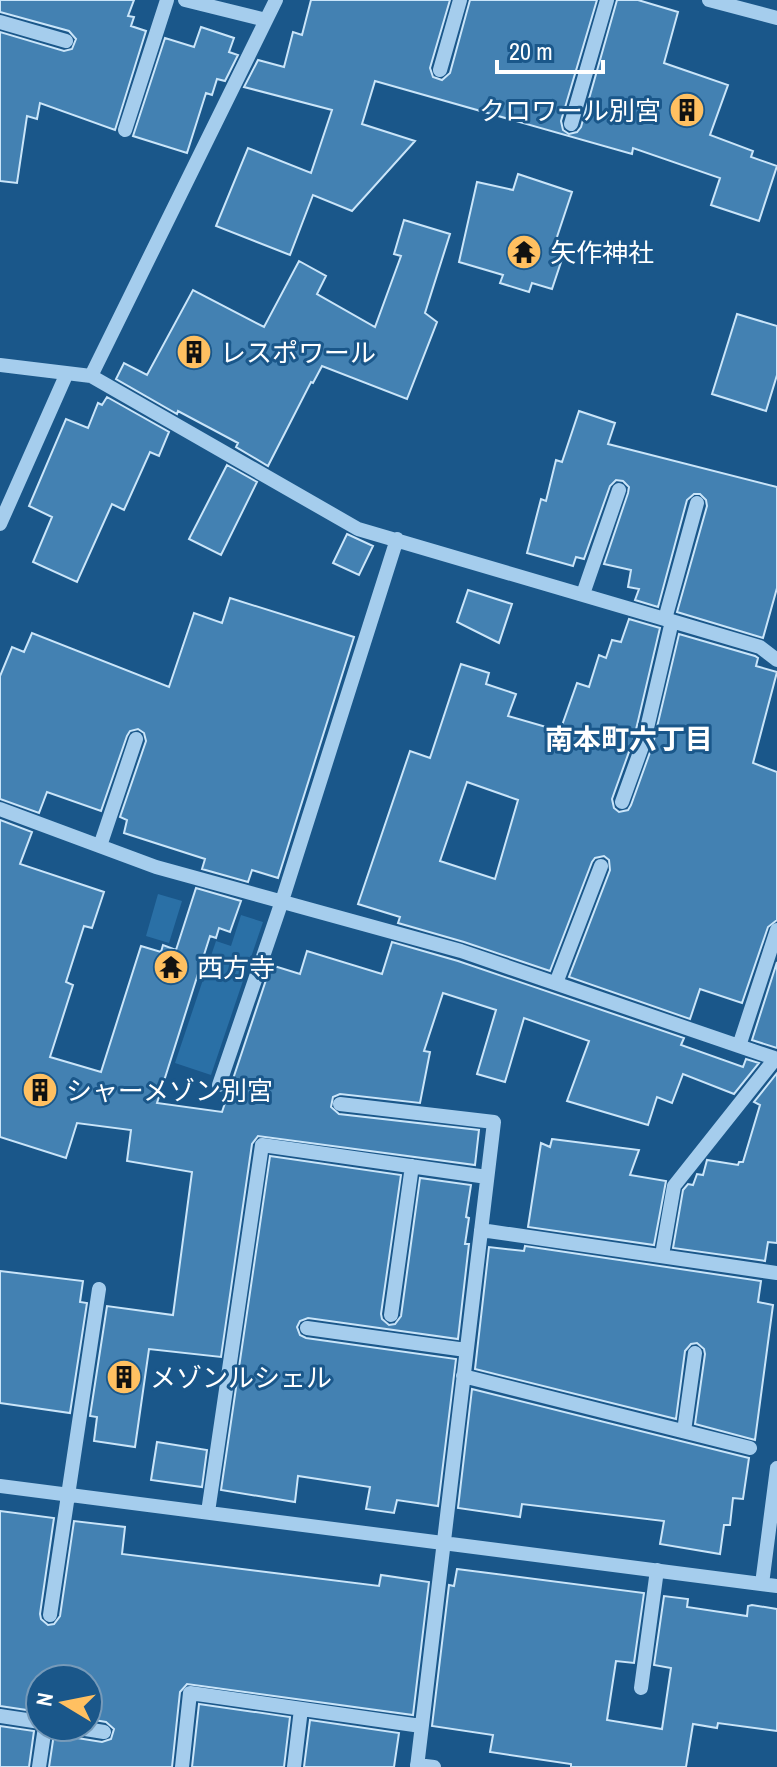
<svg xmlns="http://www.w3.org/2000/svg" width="777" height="1767" viewBox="0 0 777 1767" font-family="'Archivo Narrow','Noto Sans JP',sans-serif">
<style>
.green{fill:#2a70a6}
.building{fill:#4381b2;stroke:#cae5f9;stroke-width:2;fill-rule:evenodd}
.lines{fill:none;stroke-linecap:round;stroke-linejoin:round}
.minor{stroke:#a5cded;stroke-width:14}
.labels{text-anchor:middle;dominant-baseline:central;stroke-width:6;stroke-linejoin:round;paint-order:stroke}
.poi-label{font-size:26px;fill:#fff;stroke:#1a578a;text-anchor:start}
.neighbourhood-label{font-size:28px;font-weight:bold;fill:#fff;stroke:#1a578a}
</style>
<rect width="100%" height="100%" fill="#1a578a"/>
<path class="green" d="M158,894l24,7 -13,42 -23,-7z
M241,915l22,7 -52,153 -36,-12 41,-122 15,5z"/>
<path class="building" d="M0,0h134l-6,16 6,1 -3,9 15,5 -31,99 -75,-27 -3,16 -10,-3 -10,67 -17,-2v-149l64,19 8,-2 4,-10 -7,-8 -69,-19z
M311,0h139l-20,68 3,9 9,3 8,-7 20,-73h127l-36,121 2,9 6,4 8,-2 4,-5 36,-127h21l40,12 -14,51 64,22 -18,50 43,16 -2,6 26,9 -18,55 -48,-16 9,-27 -87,-30 -1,6 -257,-73 -13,43 53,17 -63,70 -39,-16 -23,60 -74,-29 32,-78 63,25 21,-63 -88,-23 14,-27 26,7 9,-35 9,3z
M201,27l33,11 -5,14 9,3 -13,26 -8,-2 -5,16 -6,-2 -19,60 -54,-17 32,-98 29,9z
M518,174l54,18 -18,54 11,4 -13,39 -20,-6 -3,9 -29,-9 3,-8 -44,-13 18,-80 36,8z
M404,220l46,14 -25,79 12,9 -30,77 -85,-33 -9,17 -2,-1 -43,84 -32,-19 2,-4 -60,-32 -1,3 -61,-35 8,-16 23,12 46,-85 71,37 35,-66 27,15 -9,18 58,33 26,-71 -7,-2z
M737,314l40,12v49l-11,36 -54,-17z
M107,397l62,35 -10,24 -9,-4 -26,58 -12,-6 -35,78 -44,-20 19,-45 -23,-11 37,-87 22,9 10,-25 4,2z
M579,411l36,12 -7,21 169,43v101l-14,50 -86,-26 30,-106 -1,-6 -6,-6h-6l-7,6 -29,107 -23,-7 4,-11 -11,-2 3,-17 -27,-6 24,-71 1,-6 -6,-6 -7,-1 -6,6 -26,73 -8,-2 -3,9 -46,-13 14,-54 5,2 10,-41 6,2z
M227,465l30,17 -36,73 -32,-16z
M347,534l26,12 -14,29 -26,-12z
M468,590l44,14 -13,39 -42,-21z
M230,598l124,39 -76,241 -26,-8 -4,12 -46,-13 3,-10 -81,-26 3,-13 -7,-3 26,-76 -2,-8 -6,-4 -8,2 -3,5 -26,75 -54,-19 -8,21 -39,-14v-123l12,-29 12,5 8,-19 137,54 25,-74 28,10z
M629,619l31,9 -26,110 -22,61 2,9 5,4 9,-2 3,-5 22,-61 26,-110 76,22 3,2 -2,8 21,6 -24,91 24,9v148l-9,7 -26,76 -42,-14 -10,30 -121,-42 41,-107 -1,-10 -5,-4 -9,2 -3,4 -42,109 -86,-29 -66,-19 2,-6 -42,-13 52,-153 20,7 31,-94 28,9 -3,11 30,10 -8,22 52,15 17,-48 12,4 10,-32 7,3 6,-18 9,2zM467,782l51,18 -23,79 -55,-18z
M0,820l32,12 -12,32 84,28 -12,36 -8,-2 -18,56 7,3 -23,72 51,15 40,-126 20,6 2,-7 13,5 20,-62 45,13 -11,31 -11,-4 -3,10 -6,-2 -53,167 65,9 49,-147 29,9 7,-23 75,23 10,-32 66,19 226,77 -3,7 62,22 3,-8 13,4 -25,31 -51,-20 -11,29 -15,-6 -9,28 -81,-24 22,-60 -65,-23 -19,64 -28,-8 19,-64 -53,-17 -19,58 6,1 -10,51 -80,-9 -7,3 -2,10 8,7 140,16 -4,35 -217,-29 -6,8 -31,213 -72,-8 -14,98 -41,-6 3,-24 -7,-1 17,-110 66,9 19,-143 -65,-11 4,-31 -54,-7 -11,35 -66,-21z
M777,962v86l-25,-8z
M777,1073v170l-9,-1 -3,19 -92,-13 10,-58 5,-6 5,1 4,-11 6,1 4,-15 31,5 1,-3h4l17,-57 -6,-3z
M552,1139l87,11 -9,25 36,6 -12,64 -126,-18 13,-84 9,4z
M270,1156l131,19 -20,139 1,5 7,6 6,-1 6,-8 19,-138 51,7 -5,32 3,1 -4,26h4l-11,95 -150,-21 -8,3 -3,6 3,8 6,3 150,21 -18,147 -41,-6 -3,13 -28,-4 4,-22 -72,-11 -3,26 -74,-12z
M525,1246l236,35 -3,21 15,3 -18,135 -60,-16 10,-70 -1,-5 -7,-6 -6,1 -6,7 -9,68 -201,-50 14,-122 35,4z
M0,1271l83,10 -3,21 7,1 -17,110 -70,-10z
M472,1389l277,69 -6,41 -10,-1 -3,27h-6l-4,29 -60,-10 4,-23 -142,-17 -2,13 -62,-9z
M157,1442l50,8 -5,37 -51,-7z
M0,1511l54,7 -14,96 1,5 7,6 6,-1 6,-8 14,-95 51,6 -3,27 257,32 2,-11 48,7 -16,133 -226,-31 -7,8 -8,75h-123l6,-40h8l3,7 5,3 31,5 9,-3 3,-10 -8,-7 -18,-3v-40h-48v33l-40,-6z
M457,1569l187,24 -10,70 -18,-2 -9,59 55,9 9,-61 -17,-3 10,-69 24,3 -1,8 60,9 1,-10 4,-1 25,4v122l-59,-8 -1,5 -24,-4 -7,43h-115v-3l-81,-12 3,-17 -61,-9 17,-141 5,1z
M199,1704l91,13 -6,50h-92z
M310,1720l89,13 -5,34h-90z
M0,1726l34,5 -5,36h-29z"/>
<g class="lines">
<path class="minor" d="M185,0l81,20
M709,0l68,18
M0,22l66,19
M440,70l20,-70
M571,124l36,-124
M125,130l42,-130
M0,365l91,11 267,153 402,118 17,13
M91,376l185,-376
M0,524l67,-151
M583,594l36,-104
M665,619l32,-116
M622,802l22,-61 28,-120
M0,809l156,58 305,84 316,108
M100,846l36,-107
M556,983l45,-117
M739,1046l38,-116
M219,1085l63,-184 115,-362
M340,1104l154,18 -77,645
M481,1230l296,43
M662,1255l12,-69 101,-127
M391,1315l21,-149
M307,1328l159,22
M463,1376l287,72
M684,1431l11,-78
M0,1486l777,100
M208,1512l54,-367 225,32
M762,1584l15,-116
M50,1615l49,-326
M641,1688l16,-118
M0,1716l40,6
M73,1727l31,5
M417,1765l17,2
M39,1767l6,-40
M182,1767l8,-74 231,33
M294,1767l7,-58"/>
</g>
<defs>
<symbol id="building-disc" viewBox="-11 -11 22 22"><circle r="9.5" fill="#ffc061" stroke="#1a578a"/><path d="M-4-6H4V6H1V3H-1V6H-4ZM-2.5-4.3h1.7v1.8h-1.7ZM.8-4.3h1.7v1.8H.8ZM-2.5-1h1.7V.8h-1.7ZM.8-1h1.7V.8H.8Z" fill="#111"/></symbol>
<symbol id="temple-disc" viewBox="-11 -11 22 22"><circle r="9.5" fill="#ffc061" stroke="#1a578a"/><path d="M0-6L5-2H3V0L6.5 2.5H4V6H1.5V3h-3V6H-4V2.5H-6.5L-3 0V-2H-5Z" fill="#111"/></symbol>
</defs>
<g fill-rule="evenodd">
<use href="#building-disc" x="667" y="90" width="40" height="40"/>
<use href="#temple-disc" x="504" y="232" width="40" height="40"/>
<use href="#building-disc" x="174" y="332" width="40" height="40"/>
<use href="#temple-disc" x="151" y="947" width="40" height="40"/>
<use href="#building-disc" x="20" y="1070" width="40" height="40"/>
<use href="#building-disc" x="104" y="1357" width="40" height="40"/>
</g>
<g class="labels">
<g class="poi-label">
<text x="661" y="110" text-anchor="end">クロワール別宮</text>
<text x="550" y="252">矢作神社</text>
<text x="220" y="352">レスポワール</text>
<text x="197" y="967">西方寺</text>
<text x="66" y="1090">シャーメゾン別宮</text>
<text x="150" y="1377">メゾンルシェル</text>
</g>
<g class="neighbourhood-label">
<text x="629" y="739">南本町六丁目</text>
</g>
</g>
<g transform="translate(64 1703) rotate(280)"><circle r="38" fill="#1a578a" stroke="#769ab9" stroke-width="2"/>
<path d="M0-6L14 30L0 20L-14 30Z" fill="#ffc061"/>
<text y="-12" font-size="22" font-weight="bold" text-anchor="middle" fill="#ffffff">N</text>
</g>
<path d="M497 60v12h106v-12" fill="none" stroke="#ffffff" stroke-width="4"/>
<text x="509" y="60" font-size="24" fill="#ffffff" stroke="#1a578a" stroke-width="6" paint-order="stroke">20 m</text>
</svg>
